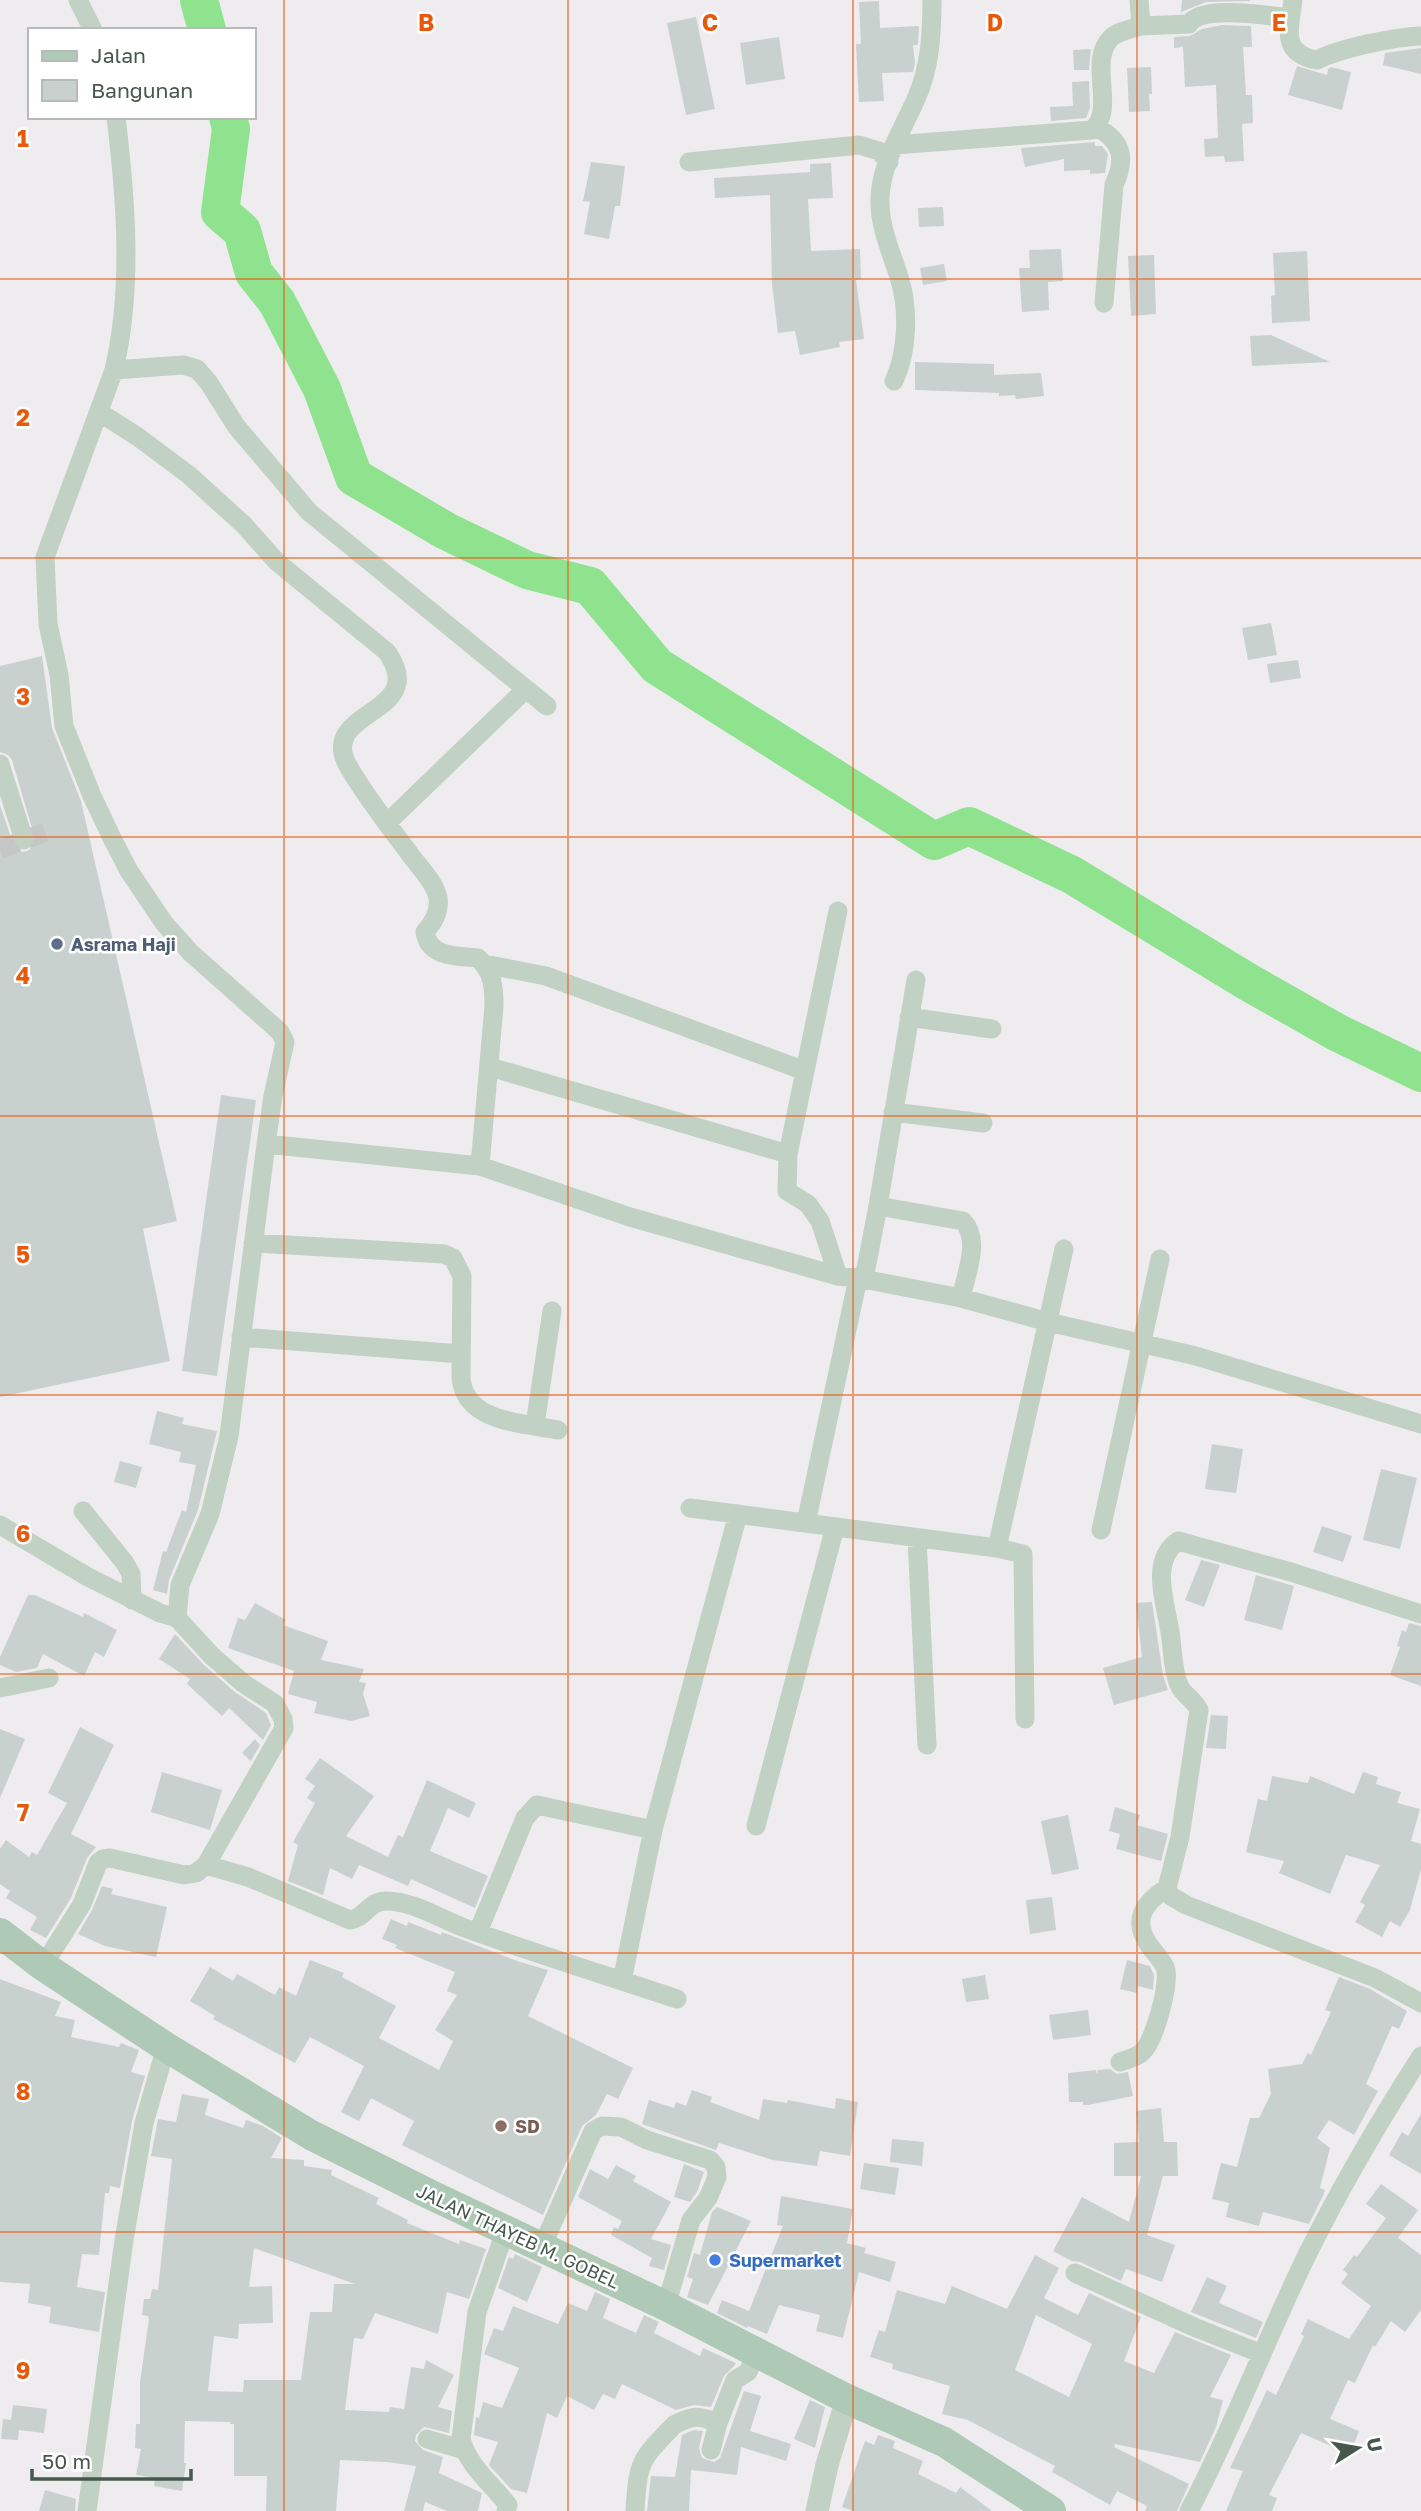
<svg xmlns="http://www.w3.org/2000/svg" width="1421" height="2511" viewBox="0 0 1421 2511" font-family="'Golos Text',sans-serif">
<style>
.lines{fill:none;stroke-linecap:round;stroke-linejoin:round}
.river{stroke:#8fe38e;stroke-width:38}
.building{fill:#c9d1ce;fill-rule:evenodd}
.minor-tunnel{stroke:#c4c7c6;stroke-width:19;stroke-dasharray:19 10;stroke-linecap:butt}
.minor{stroke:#c1d1c4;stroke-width:19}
.tertiary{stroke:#c1d1c4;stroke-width:23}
.primary{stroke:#aec9b5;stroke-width:30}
.grid{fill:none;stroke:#e8590c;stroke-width:2;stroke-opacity:0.55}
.service-dot{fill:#5c6f8a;stroke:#fff;stroke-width:2.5}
.education-dot{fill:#8d6e63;stroke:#fff;stroke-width:2.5}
.shop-dot{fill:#3f7fe0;stroke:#fff;stroke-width:2.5}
.labels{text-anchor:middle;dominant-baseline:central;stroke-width:5;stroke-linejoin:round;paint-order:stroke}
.service-label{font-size:18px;font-weight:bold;fill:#4e5e75;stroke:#fff;text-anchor:start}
.education-label{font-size:18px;font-weight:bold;fill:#785e54;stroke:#fff;text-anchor:start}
.street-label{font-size:18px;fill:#46584b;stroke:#fff}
.shop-label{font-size:18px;font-weight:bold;fill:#366cbe;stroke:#fff;text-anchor:start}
.grid-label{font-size:23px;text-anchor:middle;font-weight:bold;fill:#e8590c;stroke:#fff;stroke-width:5;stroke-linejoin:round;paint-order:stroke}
</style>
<rect width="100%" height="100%" fill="#eeecef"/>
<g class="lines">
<path class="river" d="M199,0l8,30
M228,117l3,12 -11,83 22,19 12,42 23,29 45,87 32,88 92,54 81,39 63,16 67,80 277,175 35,-15 103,49 176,107 90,51 83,40"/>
</g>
<path class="building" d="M1182,0h68v1l-44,1 -25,10z
M879,1l1,27 39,-2 -1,19h-5l2,18 -2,9 -31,1 2,28 -25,1 -3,-58h5l-2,-42z
M696,17l19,92 -29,6 -19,-92z
M1222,25l29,1 1,21h-9l3,48h6l1,28 -11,1 2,37 -19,1 -1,-6 -19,1 -1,-18 14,-1 -2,-53 -31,2 -2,-40 -9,1v-11l16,-1 12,-7z
M779,37l6,42 -39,6 -6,-42z
M1421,48v26l-38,-9 2,-12z
M1091,49l-2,21h-15l-1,-20z
M1297,66l30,9 1,-6 3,-2 20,5 -9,38 -54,-15z
M1151,67l1,27h-3l1,17 -21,1 -2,-44z
M1089,81l1,27 -4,10 -35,3 -1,-14 23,-1 -1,-24z
M1095,142v4h7l6,8 -3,19 -15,1v-4l-26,1v-12l-39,8 -4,-19z
M591,162l34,4 -5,40h-5l-6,33 -25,-5 6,-32 -7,-1z
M831,163l2,35 -25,1 3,52 49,-2 1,30 -5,1 8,59 -25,3 1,5 -40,8 -5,-24 -17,2 -6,-49 -2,-89 -55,3 -1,-20 96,-6v-8z
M943,207l1,19 -25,1 -1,-19z
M1061,249l2,32 -15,1 1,28 -27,2 -3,-44h11l-1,-18z
M1307,251l3,70 -38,2 -1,-27 4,-1 -2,-42z
M1154,255l2,59 -25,2 -3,-60z
M944,264l3,17 -24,4 -3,-17z
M1271,335l59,27 -78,4 -2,-30z
M915,362l79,2v11l47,-2 3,23 -28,3 -1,-4 -16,1v-3l-84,-3z
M1271,623l6,32 -29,5 -6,-32z
M42,656l10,72 29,73 96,420 -34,8 27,132 -170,36v-592l15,44 7,3 6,-1 8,-9 -24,-82 -4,-5 -8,-3v-86z
M1298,660l3,18 -31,5 -3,-19z
M221,1095l35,5 -39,276 -35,-5z
M157,1411l27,7 -2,6 35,7 -19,79 -29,70 -2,14 -14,-4 10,-39 3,1 16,-42 4,2 10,-47 -17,-3 2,-10 -32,-8z
M1212,1444l31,5 -7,44 -31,-4z
M120,1461l22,6 -6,21 -22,-6z
M1381,1469l36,9 -17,71 -37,-9z
M1322,1526l30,10 -9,26 -30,-10z
M1201,1560l19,5 -16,42 -19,-7z
M1256,1575l38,11 -12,44 -38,-10z
M28,1595h7l48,22 1,-4 33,17 -13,27 -9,-5 -11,24 -41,-22 -6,14 -21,4 -16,-7v-8z
M1152,1602l11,73 5,15 -54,15 -11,-37 39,-11 -6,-54z
M255,1603l31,17 -3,5 45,16 -7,19 43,9 -5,13 7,1 -3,11 7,22 -19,5 -37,-8 3,-11 -29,-8 6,-23 -66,-23 10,-30 7,2z
M1409,1623l12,3v60l-31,-11 10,-28 -3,-1 5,-16 4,2z
M175,1634l29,31 31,27 31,21 5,12 -8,15 -34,-32 -7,8 -35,-32 3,-5 -31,-20z
M1211,1715l17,1 -2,33 -20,-1z
M80,1727l34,18 -43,89 25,13 -9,11 -16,40 -25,40 -16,-8 7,-13 -31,-19 4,-7 -10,-7v-35l6,-9 23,17 3,-5 5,3 30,-52 -19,-10z
M0,1729l25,10 -25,59z
M255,1739l5,6 -9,16 -9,-8z
M320,1758l54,38 -28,40 42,21 10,-22 5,2 24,-57 49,23 -7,15 -21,-10 -18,43 58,25 -13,32 -64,-29 -3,7 -49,-21 -7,14 -22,-11 -7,27 -35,-14 10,-36 -5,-3 22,-39 -8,-5 8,-12 -10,-7z
M162,1772l60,18 -12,40 -59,-18z
M1363,1772l15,5 -2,7 25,8 -4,11 23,6 -9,32 10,3v25l-11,41 -10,17 -10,-6 -8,16 -27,-15 10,-17 -5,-3 20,-37 -34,-10 -16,39 -51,-21 5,-12 -38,-9 12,-53 9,2 5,-25 36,7 2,-7 44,18z
M1115,1807l25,8 -3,10 31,9 -7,27 -45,-12 4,-15 -11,-3z
M1068,1815l11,54 -27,6 -11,-54z
M102,1886l11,3 -2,5 56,13 -11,50 -51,-11 -27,-12 14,-24z
M1052,1897l4,33 -26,4 -4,-34z
M391,1919l16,7 1,-4 33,13 1,-3 78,30 28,8 -20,46 105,52 -15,31 -11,-5 -11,21 -14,11 -39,89 -141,-70 12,-24 -43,-23 -12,23 -18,-9 23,-46 -54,-29 -15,26 -82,-44 2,-3 -25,-15 20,-34 23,14 4,-7 38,21 4,-8 17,9 14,-36 34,13 -2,4 54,29 -17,32 60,32 14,-29 -18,-11 22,-35 -10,-4 8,-19 -60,-24 2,-3 -15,-6z
M1127,1960l23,6 4,9 -1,15 -15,-4 -1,7 -17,-4z
M985,1975l4,24 -23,3 -4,-23z
M1339,1977l31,12 37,22 -8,18 -7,-3 -26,58 12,7 -24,44 -25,-15 -12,18 13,10 -10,40 5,2 -2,6 -14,28 -46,-12 -4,14 -33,-9 3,-14 -17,-4 9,-36 16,4 13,-49h9l12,-24 -3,-25 34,-5 6,-11 3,2 20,-43 -6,-2z
M0,1979l61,23 -6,14 20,4 -4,17 48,10 2,-4 18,7 -8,22 14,4 -13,45 -12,67 -10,-2 -1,7h-4l-6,62 -17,-1 -5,33 28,5 -6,40 -50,-9 2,-16 -23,-4 2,-19 -30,-2z
M1088,2010l3,25 -38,5 -4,-25z
M1110,2069l7,5 11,-2 5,24 -45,9h-5v-3h-14l-1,-29 28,-3 1,4 1,-4z
M692,2090l20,7 -2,5 49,18 4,-21 24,4 1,-3 47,9 1,-11 22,4 -8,54 -30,-5 -3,15 -44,-6 -54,-17 -3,7 -74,-26 7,-24 25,8 2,-6 10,4z
M182,2094l27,5 -4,16 38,13 3,-8 17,6 19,12 -11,20 33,2v6l28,4 -1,5 48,23 -3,6 32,16 -1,3 52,21 1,-4 26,9 -17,50 -22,-7 -9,42 -63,-21 -12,26 -9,-1 -9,72 44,2 1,-5 14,2 7,-42 13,2 2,-9 28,15 -16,32 14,4 -3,22 -25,-6 -8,8 -1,6 8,9 20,7 -4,16 43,20 -4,18h-31l-22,-9 -2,9h-19l12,-45 -29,-4 -47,-2 -4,51h-70l1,-35h-33v-52h-4v-2l-45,-1 -1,42h2l-4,28 -28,-5 1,-8 -19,-3 5,-26 -6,-1 1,-24h4v-42l9,-63 -1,-3 -6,-1 2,-16h6l2,-10 6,1 14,-131 -21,-3 7,-37 18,3zM254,2248l101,36h-21l-2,28h-22l-9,68h-57l-1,12 -35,-1 6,-55 24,3 1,-15 34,-1 -1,-37 -23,1z
M1161,2108l3,34h13l1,34h-15l-16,59 28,10 -13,37 -36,-13 -5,12 -41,-19 -8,-1 -19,-10 29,-54 47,25 12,-46h-27v-33l25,-1 -3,-31z
M1421,2114v60l-32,-19 13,-23 6,4z
M892,2139l32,3 -2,24 -32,-4z
M864,2163l35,5 -4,27 -35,-6z
M684,2164l20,8 -7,20 -7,10 -16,-5z
M616,2165l20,11 -3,5 38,21 -20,37 20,6 -7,25 -15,-4 3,-8 -41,-23 3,-8 4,2 4,-8 -44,-24 12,-28 18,10z
M1381,2184l37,26 -20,28 23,17v55l-16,22 -14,-11 -16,26 -2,-2 -18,38 -7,-3 -18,39 29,12 -9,23 -49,-21 -32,62 8,3 -5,13h-46l17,-40 -13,-3 37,-78 9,5 28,-59 -3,-2 7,-15 41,20 22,-33 -30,-23 7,-9 -5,-4 11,-15 3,2 29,-39 -20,-14z
M781,2196l72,13 -6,34 19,5 -2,5 32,9 -6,20 -31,-10 -16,66 -27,-7 4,-16 -41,-10 -12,29 -19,-8 -1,2 -30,-15 5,-13 27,11 34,-85 -6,-1z
M717,2207l34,14 -43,84 -21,-8 6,-18 -6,-2 7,-24 6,2 12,-43z
M515,2254l27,13 -15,35 -29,-14 11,-31 4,2z
M1035,2255l24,13 -15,30 34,17 11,-22 52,24 -17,44 30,12 21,-41 71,29 -15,-6 -21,42 13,3 -7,27 -16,35 -85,-18 -1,3 75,37 -12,27h-32l2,-5 -30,-15 -7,14 -58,-33 3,-6 -87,-46 -26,-6 8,-28 -58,-17 1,-5 -23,-7 9,-27 6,2 12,-42 48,14 7,-18 55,23zM1036,2315l56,29 -23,53 -54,-27z
M1207,2277l20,9 -8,17 44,19 -7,16 -65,-26z
M595,2292l15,7 -7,19 33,15 8,-18 15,7 -5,11 46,23 3,-8 33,15 -1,2 -11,11 -13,31 -17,-2 -18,5 -54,-26 -7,15 -12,-5 -9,16 -27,-14 -10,22 -10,-5 -20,80 -16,-4 -22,-24 9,-23 -24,-7 2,-18 3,1 4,-16 19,6 17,-40 -35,-14 10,-26 9,3 10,-25 45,18 10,-21 19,8z
M744,2391l17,5 -11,35 41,13 -5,17 -45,-14 -4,28 -46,-5 -2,41h-42l4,-35 24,1 7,-42 12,-5 9,1 -4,17 3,10 12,4 6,-4z
M810,2400l15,7 -10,41 -21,-9z
M13,2405l34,4 -3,24 -25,-3 -1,10 -17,-1 2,-20 8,1z
M878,2435l17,6 -2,7 30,13 -5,13 38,19 4,-6 32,24h-139l-11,-4 23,-66 9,4z
M45,2490l31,9 -1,12h-36z"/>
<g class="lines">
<path class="minor-tunnel" d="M0,849l52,-19"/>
<path class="minor" d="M78,0l15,30
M1293,0c-3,27 -14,53 24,60 24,-12 77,-23 104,-24
M1141,26l48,-2c13,-20 79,-8 101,-6
M116,117c10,83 17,171 -2,253l-69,187 3,67 11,51 5,51 28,70 20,42 17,33 35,52 27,30 89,79 5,10 -12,54 -7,48 -37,292 -19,78 -30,71 -3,33 35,38 31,27 32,21 8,15 1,9 -78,137 42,12 102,43c15,-2 19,-19 36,-19 26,0 53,17 76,26 71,26 143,48 215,72
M1096,127c27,14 30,32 18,58l-10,118
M894,145l198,-15c25,-20 -5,-69 19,-92 7,-7 21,-9 30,-12l-2,-26
M689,162l170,-17 20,6 10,11
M114,370l69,-5 14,4 12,14 27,43 73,86 217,177 -139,134
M894,381c14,-30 15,-73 5,-104 -8,-25 -20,-52 -19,-78 1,-36 22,-68 36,-100 14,-31 16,-65 16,-99
M99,412l39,25 51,38 55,50 33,37 110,90c44,63 -68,57 -40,112 18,32 43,63 65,93 9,12 23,26 26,41 2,13 -5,25 -13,34 4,26 33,24 53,26 15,14 16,29 16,48l-14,160 150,51 208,59 20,2 103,20 87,24 148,34 225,68
M526,689l21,17
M0,764l24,76
M484,964l62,12 259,95 33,-160
M909,1017l83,12
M490,1067l298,87 17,-83
M893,1112l90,11
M266,1144l214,22
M788,1154l-1,37 21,13 12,17 18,55
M878,1206l85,15c18,19 3,53 -2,77
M253,1243l191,11 9,4 9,18 -1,101c3,46 63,46 97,53
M864,1279l14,-73 38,-226
M241,1337l220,17
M535,1425l17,-114
M690,1508l307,40 26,6 2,165
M83,1511l42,52 6,11 1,26
M806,1523l52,-245
M0,1525l88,52 72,36 17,5
M1101,1530l59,-271
M917,1538l10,207
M997,1548l67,-299
M1421,1614l-130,-42 -113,-31c-29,20 -12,63 -8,91 3,17 2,37 9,53 4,10 15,14 20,25l-19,127 -13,51 4,8 15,9 189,73 46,25
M0,1688l49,-10
M756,1826l79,-299
M478,1932l47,-114 12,-13 116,25
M43,1966l39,-62 16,-41 5,-4 7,-1 74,17 12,-2 10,-8
M622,1981l31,-151 85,-316
M1120,2062c8,-3 19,-5 24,-12 11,-12 27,-69 21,-83 -4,-8 -11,-15 -16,-22 -18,-26 -4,-43 18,-57
M506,2229l-29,83 -16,127c7,27 30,44 47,66l-2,6
M542,2247l51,-116 9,-5 19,1 26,13 63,20 6,7 1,10 -9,21 -17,22 -25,86
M1075,2273l119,54 68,27
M427,2439l37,11
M711,2450l7,-27
M87,2511l37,-271 20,-117 22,-76
M635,2511c3,-50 5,-51 39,-86 19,-10 25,-10 44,-2l17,-43 13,-8 8,-18
M1189,2511c44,-83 77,-172 118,-256 34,-69 73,-135 114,-199"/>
<path class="tertiary" d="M817,2511l10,-46 20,-66"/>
<path class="primary" d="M0,1933l43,33 123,81 145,88 118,59 237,112 181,93 97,43 107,69"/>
</g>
<path class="grid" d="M284,0v2511M568,0v2511M853,0v2511M1137,0v2511M0,279h1421M0,558h1421M0,837h1421M0,1116h1421M0,1395h1421M0,1674h1421M0,1953h1421M0,2232h1421"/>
<circle class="service-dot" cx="57" cy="944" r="7"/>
<circle class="education-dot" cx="501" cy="2126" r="7"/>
<circle class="shop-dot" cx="715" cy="2260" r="7"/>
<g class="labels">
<g class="service-label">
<text x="71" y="944">Asrama Haji</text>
</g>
<g class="education-label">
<text x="515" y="2126">SD</text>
</g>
<g class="street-label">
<text transform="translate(518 2236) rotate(25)">JALAN THAYEB M. GOBEL</text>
</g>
<g class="shop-label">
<text x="729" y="2260">Supermarket</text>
</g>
</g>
<g class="grid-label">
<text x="426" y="31">B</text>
<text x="710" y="31">C</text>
<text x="995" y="31">D</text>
<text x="1279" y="31">E</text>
<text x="23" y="147">1</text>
<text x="23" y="426">2</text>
<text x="23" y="705">3</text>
<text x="23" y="984">4</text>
<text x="23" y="1263">5</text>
<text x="23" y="1542">6</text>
<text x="23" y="1821">7</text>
<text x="23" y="2100">8</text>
<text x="23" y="2379">9</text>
</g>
<rect x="28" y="28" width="228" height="91" fill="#ffffff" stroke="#b5bcb7" stroke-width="2"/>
<rect x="42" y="51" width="35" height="10" fill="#aec9b5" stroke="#b5bcb7" stroke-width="2"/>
<text x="91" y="63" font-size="21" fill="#46584b">Jalan</text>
<rect x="42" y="80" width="35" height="21" fill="#c9d1ce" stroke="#b5bcb7" stroke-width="2"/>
<text x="91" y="98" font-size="21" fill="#46584b">Bangunan</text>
<g transform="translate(1358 2448) rotate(79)" stroke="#ffffff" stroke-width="5" paint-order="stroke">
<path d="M0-5L12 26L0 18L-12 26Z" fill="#46584b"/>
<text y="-10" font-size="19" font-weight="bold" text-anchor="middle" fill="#46584b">U</text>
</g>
<path d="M32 2469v10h159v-10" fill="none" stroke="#46584b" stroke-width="3.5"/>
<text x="42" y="2469" font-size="21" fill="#46584b" stroke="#ffffff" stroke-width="5" paint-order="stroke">50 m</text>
</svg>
